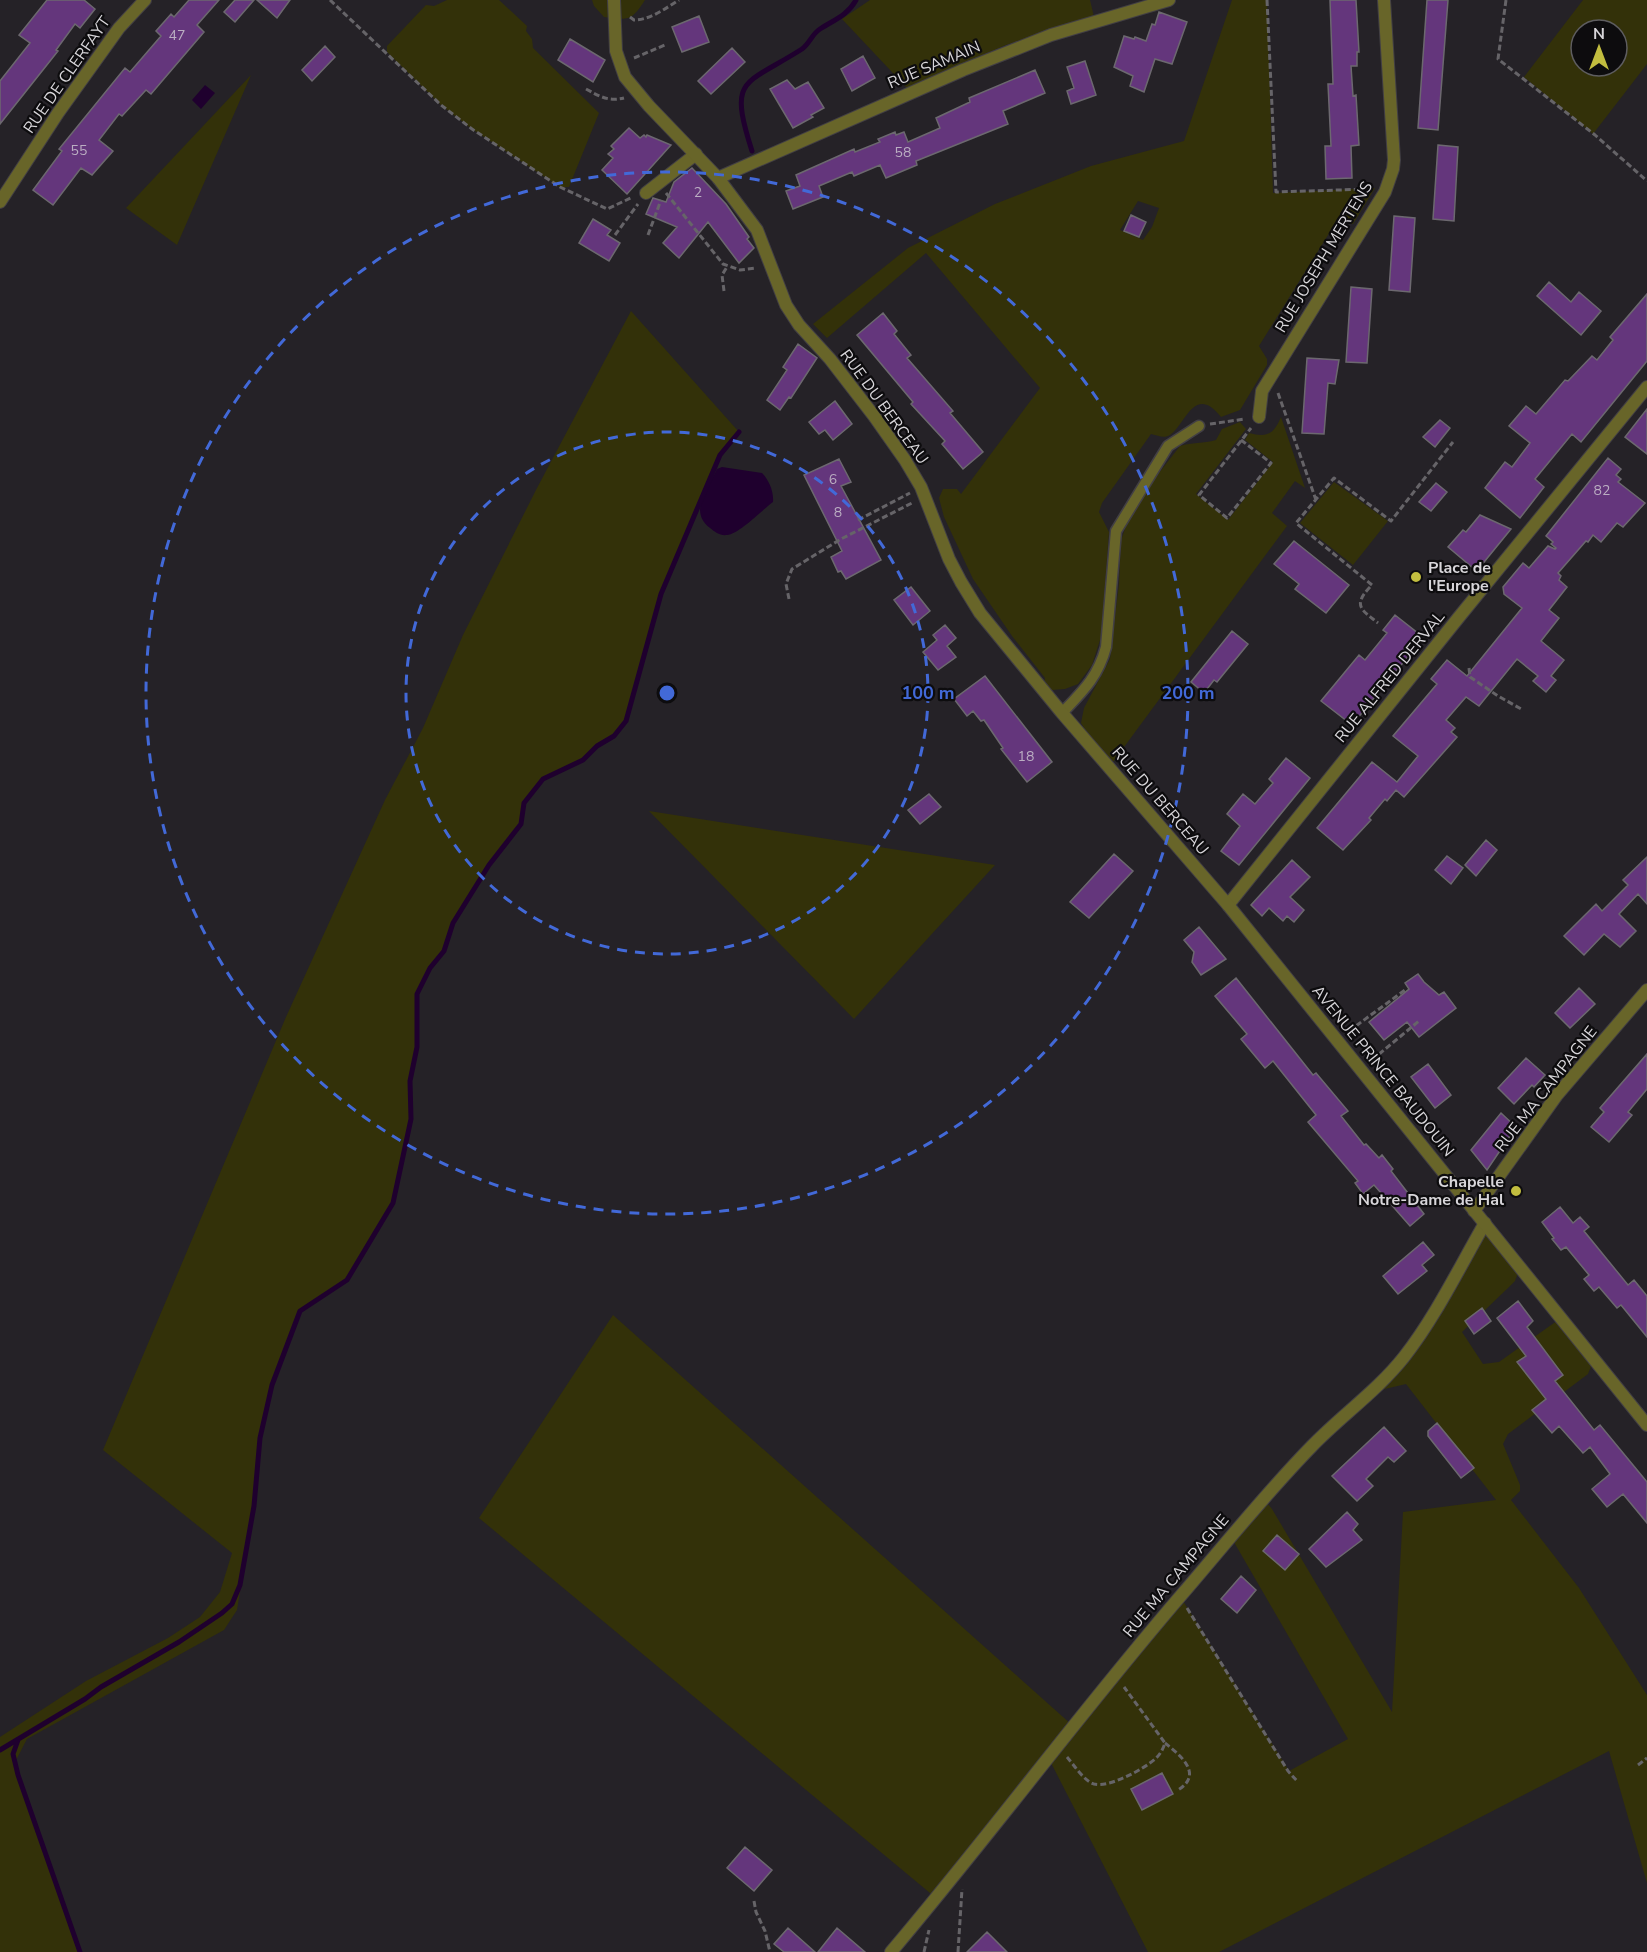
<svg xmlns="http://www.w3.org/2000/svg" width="1647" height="1952" viewBox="0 0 1647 1952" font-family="'Nunito Sans',sans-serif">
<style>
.green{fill:#333109;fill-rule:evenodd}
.water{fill:#1f002e}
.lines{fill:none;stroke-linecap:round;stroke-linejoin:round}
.stream{stroke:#1f002e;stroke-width:5}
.building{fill:#64367c;stroke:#6c686f;stroke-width:1.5}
.service-casing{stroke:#423f44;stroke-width:13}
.minor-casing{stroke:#423f44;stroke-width:14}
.tertiary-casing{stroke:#423f44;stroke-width:14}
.path{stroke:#666468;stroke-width:3;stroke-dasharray:6 3;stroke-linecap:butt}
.service{stroke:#686529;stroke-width:10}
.minor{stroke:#686529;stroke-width:12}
.tertiary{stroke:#686529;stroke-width:12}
.ring{fill:none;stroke:#4269d8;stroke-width:3;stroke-dasharray:10 8}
.poi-dot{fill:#c2bd3f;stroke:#0d0c0e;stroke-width:2}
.labels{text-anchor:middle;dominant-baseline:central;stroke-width:4.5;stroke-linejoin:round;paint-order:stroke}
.number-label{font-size:14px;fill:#bbaec2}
.street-label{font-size:16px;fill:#d8d6da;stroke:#0d0c0e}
.poi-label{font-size:16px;font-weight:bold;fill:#d8d6da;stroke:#0d0c0e;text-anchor:start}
.centre{fill:#4269d8;stroke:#0d0c0e;stroke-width:3}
.ring-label{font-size:18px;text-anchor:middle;font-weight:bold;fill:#4269d8;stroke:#0d0c0e;stroke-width:4.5;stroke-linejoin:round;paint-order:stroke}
</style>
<rect width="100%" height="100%" fill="#252227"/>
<path class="green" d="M447,0h52l28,26 -1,5 6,8 1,9 66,65 -30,74h-9l-88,-58 -31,-24 -54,-53v-6l39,-41 8,1z
M592,0h53c-14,22 -17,20 -41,17l-10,-11z
M870,0h220l4,17 -88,28 -99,43 -65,-69z
M1232,0h35l6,193 102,-5 -22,36h-18l-2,3 -74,119 8,13v6l-27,45 -19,7c-27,-34 -36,9 -51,18 -6,4 -14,0 -19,-1l-49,69 -3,9 10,20 -8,105 -9,28 -14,19 -13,5 -13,1 -8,-7 1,-5 -33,-42 -39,-57 -29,-62 -5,-19 4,-9h14l4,5 79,-106 -114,-135 -99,85 -14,-14 95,-76 87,-44 96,-38 93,-25zM1138,201l21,7 -7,19 -9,13 -23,-10z
M1583,0h64v64l-54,70 -69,-57zM1581,30h36v36h-36z
M251,75l-74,170 -51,-37z
M631,311l108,121 -19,23 -59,138 -35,128 -12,15 -17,10 -14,14 -40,19 -19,24 -3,21 -32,41 -36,58 -9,28 -14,17 -13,26v53l-7,34 1,38 -18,84 -46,77 -47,31 -15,36 -13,38 -12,53 -6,68 -17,104 -13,20 -197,109 -13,25 66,188h-80v-215l86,-56 82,-43 32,-21 20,-25 12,-39 -129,-103 183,-433 99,-217 38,-72 40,-93 74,-147z
M1281,417l24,71 -10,-7 -23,32 15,13 -174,236 -24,-26 -8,-13 3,-15 26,-49 9,-75 2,-44 9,-25 14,-23 36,-46c12,-4 23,-2 36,-6l6,-11 18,-7 6,7 -50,65 32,26 45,-58 -28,-22 4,-7c18,5 25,1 32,-16z
M1334,482l54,39 -35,44 -53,-42z
M649,811l346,54 -141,154z
M1485,1223l33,50 -3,8 -7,7 -46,44 21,32 16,-2 62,-44 33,41 -6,15 -80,60 -5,10 17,41v6l-9,9 68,88 68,107v188l-38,-132 -390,201h-71l-100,-195 -112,141 -457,-380 134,-203 459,410 108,-129 109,175 59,-32 -117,-202 33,-38 8,10 120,203 11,-200 93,-12 -90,-116 -34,8 27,-29z"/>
<path class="water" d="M205,85l10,8 -14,16 -9,-9z
M722,467l40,6c7,7 12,19 11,29 -11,8 -34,32 -46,33 -7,1 -12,-3 -17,-7 -22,-17 -2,-39 7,-59z"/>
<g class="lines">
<path class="stream" d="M752,151c-24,-75 -8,-65 50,-102 8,-6 10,-15 18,-20 14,-9 28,-14 36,-29
M18,1740l-5,14 5,21 62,177
M0,1750l85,-51 16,-12 78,-45 43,-29 10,-9 8,-19 14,-79 6,-68 12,-53 28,-74 47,-31 46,-77 18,-84 -1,-38 7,-34v-53l13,-26 14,-17 9,-28 36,-58 32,-41 3,-21 19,-24 40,-19 14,-14 17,-10 12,-15 35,-127 59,-139 19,-23"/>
</g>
<path class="building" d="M47,0h37l11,9 -15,19 -5,-4 -19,26 2,1 -58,73v-43l30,-38 -11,-8z
M189,0h30l-22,25 7,7 -53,62 -5,-4 -24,26 -3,-2 -20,26 14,11 -21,24 -11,-7 -28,37 -20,-15 29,-39 -3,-2 66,-81 5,4 31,-36 -5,-5 15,-17 3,3z
M235,0h19l-19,22 -11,-10z
M257,0h33l-13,18z
M1330,0h26l3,52h-2v14h-6l2,30 3,-1 3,50 -8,1 1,32 -26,1 -1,-33h6l-3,-62h5z
M1427,0h21l-10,130 -20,-2z
M1159,12l28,10 -15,42 -17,-5 -11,33 -14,-6 3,-10 -19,-9 10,-31 10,3 1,-2 11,4 6,-17 3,1z
M699,16l10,26 -27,10 -10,-25z
M570,39l35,21 -12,22 -35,-22z
M325,46l10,11 -23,24 -10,-11z
M732,48l13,14 -34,32 -13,-13z
M863,56l12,22 -23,13 -11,-22z
M1085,61l11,34 -25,9 -4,-13 7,-3 -7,-21z
M1035,70l10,23 -42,18 5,13 -92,37 1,4 -31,13 -6,-13 -26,11 -2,-4 -33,14 4,11 -30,12 -7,-18 14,-5 -4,-11 58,-26 1,3 25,-10 -2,-3 17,-7 1,3 8,-3 4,10 32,-14 -4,-10 34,-16 -1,-4z
M787,80l8,9 13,-7 16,26 -13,7 2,2 -20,11 -23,-39z
M629,128l11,10 4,-3 2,2 1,-2 24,10 -44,49 -25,-24 11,-12 -5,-4 6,-5 -3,-3z
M1438,145l20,2 -4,74 -21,-2z
M692,168l34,36 23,33 -2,2 7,9 -15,15 -31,-41 -29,36 -16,-15 14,-16 -31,-13 7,-16 13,4 8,-20z
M1131,215l15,7 -7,15 -15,-6z
M1394,216l21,2 -5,74 -21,-2z
M593,219l18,11 -4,5 13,8 -11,18 -30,-18z
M1549,282l22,20 8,-10 22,19 -20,24 -44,-39z
M1351,287l21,2 -5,74 -21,-1z
M1647,294v67l-66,81 -9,-8 -37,45 9,8 -24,31 -35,-30 20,-26 7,5 18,-24 -21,-17 17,-20 10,8 29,-34 3,1 24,-25 5,4 16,-20 -3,-3z
M883,313l14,18 -3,3 17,21 -4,3 46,53 -3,2 33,39 -20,17 -21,-25 3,-3 -34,-37 2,-2 -56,-67z
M798,344l19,14 -26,40 -2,-1 -9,13 -13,-10 20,-30 -4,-3z
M1307,358l32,2 -4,24 -7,-1 -4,51 -22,-1z
M835,401l17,23 -19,16 -8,-10 -6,4 -10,-12z
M1647,409v45l-22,-17z
M1440,420l10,8 -15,19 -12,-10z
M1608,458l13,11 -5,6 5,4 -3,3 27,21 -22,24 -6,-4 -16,19 -8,-7 -5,7 -2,-1 -28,32 3,3 -2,4 8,7 -18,23 10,8 -18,23 23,19 -13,16 5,4 -10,12 -13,-11 5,-5 -21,-17 -38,47 -13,-9 -20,23 9,8 -4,4 6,5 -53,60 -8,-7 -9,11 -2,-2 -16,19 2,2 -28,30 -26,-22 55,-66 25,20 21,-26 -25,-20 44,-52 -6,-5 16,-19 20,16 55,-68 -18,-14 -1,-7 20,-24 6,5 19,-22 7,3 1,-1 -5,-4 2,-2 -7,-6z
M839,459l12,23 -10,4 40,74 -35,19 -5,-8 -3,1 -7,-15 11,-6 -38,-76z
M1436,483l11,9 -16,19 -12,-9z
M1480,515l31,14 -31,38 -7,1 -25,-21 15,-17 3,2z
M1294,541l55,44 -23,28 -31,-24 4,-5 -25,-20z
M911,587l19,24 -17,14 -19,-25z
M1395,615l24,19 1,8 -68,83 -31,-24 38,-46 6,5 22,-27 -4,-3z
M945,625l11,13 -9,8 9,11 -18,13 -15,-18 14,-12 -4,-5z
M1232,631l16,13 -31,38 -3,-2 -10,13 -13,-11z
M985,676l67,86 -25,20 -26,-33 2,-1 -19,-28 -3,1 -8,-10 -6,5 -13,-17z
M1286,758l24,20 -71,87 -18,-14 19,-25 -13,-12 16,-20 12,10 18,-21 -4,-4z
M929,794l12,13 -21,17 -12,-14z
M1486,840l11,10 -21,26 -11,-11z
M1114,854l19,17 -44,47 -19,-16z
M1447,856l16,12 -12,16 -16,-14z
M1647,857v47l-9,-10 -19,20 17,17 -16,16 -16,-13 -20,21 -20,-19 32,-32 6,7 26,-26 -5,-5z
M1292,860l18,17 -20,20 14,13 -10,12 -7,-6 -4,5 -14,-13 -7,8 -11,-11z
M1199,927l27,32 -25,16 -9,-13 2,-10 -10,-12z
M1418,974l6,8 15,13 5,-3 12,16 -37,29 -12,-15 -23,18 -15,-18 40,-33 -4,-6z
M1236,978l77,97 3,-2 32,38 -7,5 23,29 2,-1 13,14 3,-3 11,14 -2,2 33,43 -14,12 -36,-41 -11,9 -8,-11 3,-2 -50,-59 8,-7 -43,-54 -8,7 -24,-29 6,-5 -32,-38z
M1579,988l16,16 -25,24 -15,-15z
M1647,1054v35l-19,23 4,3 -23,27 -18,-15 13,-15 -4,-4z
M1526,1058l19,17 -11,12 -2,-2 -18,19 -16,-16z
M1428,1064l23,31 -16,13 -24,-31z
M1501,1113l15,14 -29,43 -16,-20z
M1560,1207l13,16 7,-6 9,10 -5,4 44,54 6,-5 13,16v41l-26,-32 -4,3 -18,-21 -5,4 -10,-12 5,-4 -23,-28 -5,3 -9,-11 2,-1 -12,-16z
M1423,1242l11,13 -12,10 5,6 -29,23 -15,-18z
M1518,1301l15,20 -6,6 36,48 -8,6 39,49 6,-5 47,57v41l-24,-29 -16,13 -15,-18 18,-15 -20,-27 -7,6 -24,-27 -7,7 -20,-23 14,-11 -29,-37 9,-6 -29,-38z
M1482,1308l9,13 -17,13 -9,-13z
M1437,1423l37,45 -13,10 -33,-42v-5z
M1384,1427l22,24 -12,11 -6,-5 -22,22 7,7 -16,15 -25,-25z
M1347,1512l11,12 -5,6 9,10 -36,27 -17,-18z
M1277,1535l22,19 -14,16 -22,-19z
M1241,1576l15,14 -19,23 -16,-14z
M1162,1773l11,21 -31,16 -11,-21z
M745,1847l27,23 -18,21 -27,-23z
M788,1928l27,24h-31l-10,-8z
M837,1928l28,24h-47z
M987,1932l20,20h-40z"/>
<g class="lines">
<defs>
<path id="service" d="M1062,713c21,-22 36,-36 44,-66l10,-116 52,-85 31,-20"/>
<path id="minor" d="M718,178l245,-108 88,-35 118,-35
M646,193l50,-39
M1259,417l3,-26 123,-199 8,-23 1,-9 -10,-160
M1228,905l231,-288 188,-230
M1474,1211l83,-116 90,-105
M891,1952c100,-118 192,-243 293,-360 42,-49 83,-100 128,-146 30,-31 65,-55 92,-89 32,-41 55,-89 81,-134"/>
<path id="tertiary" d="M614,0l2,51 9,26 24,29 69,72 39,52 29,75 13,20 31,34 44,57 31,44 16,27 28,72 12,23 19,31 82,100 166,192 419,520
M0,202l58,-89 61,-85 26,-28"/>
</defs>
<use href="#service" class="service-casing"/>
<use href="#minor" class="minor-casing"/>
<use href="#tertiary" class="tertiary-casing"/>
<path class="path" d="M330,0l111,105 31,24 88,58 47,22 26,-12
M1267,0l9,192 94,-3
M1506,0l-8,59 97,76 52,46
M630,17l4,3c16,0 32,-12 45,-20
M634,58l31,-13
M586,89c13,7 22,13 38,9
M666,193l57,71 17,6 16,-2
M615,235l23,-31
M648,235l13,-35
M724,291l-2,-16 5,-8
M1278,393l38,107
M1210,424l35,-5
M1241,440l30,23 -44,55 -28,-23 52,-67
M858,520l52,-27
M1372,585l-76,-62 38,-45 57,43 62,-79
M1370,587c-18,19 -8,23 8,36
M789,599l-3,-15 6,-15 49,-30 71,-36
M1469,668l1,9 28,19 25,14
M1349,1031l56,-41
M1372,1060l47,-39
M1187,1608l101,163 9,10
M1165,1743c15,12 39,31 13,47
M1067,1757c7,8 17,24 27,27 15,4 50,-15 61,-25 5,-4 8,-10 10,-16l-41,-56
M1638,1765l9,-7
M754,1901l2,11 9,19 5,21
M924,1952l5,-22
M958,1952l4,-63"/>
<use href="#service" class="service"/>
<use href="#minor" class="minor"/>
<use href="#tertiary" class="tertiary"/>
</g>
<g class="ring">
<circle cx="667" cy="693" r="261"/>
<circle cx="667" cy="693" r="521"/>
</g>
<g class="poi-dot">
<circle cx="1416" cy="577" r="6"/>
<circle cx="1516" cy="1191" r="6"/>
</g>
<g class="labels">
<g class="number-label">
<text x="177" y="35">47</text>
<text x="79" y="150">55</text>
<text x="903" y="152">58</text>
<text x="698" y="192">2</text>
<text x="833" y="479">6</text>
<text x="1602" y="490">82</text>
<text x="838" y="512">8</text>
<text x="1026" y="756">18</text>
</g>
<g class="street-label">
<text transform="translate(934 65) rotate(-23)">RUE SAMAIN</text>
<text transform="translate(67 75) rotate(-55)">RUE DE CLERFAYT</text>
<text transform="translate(1324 257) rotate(-59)">RUE JOSEPH MERTENS</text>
<text transform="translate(884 407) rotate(54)">RUE DU BERCEAU</text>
<text transform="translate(1390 677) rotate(-51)">RUE ALFRED DERVAL</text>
<text transform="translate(1160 801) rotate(49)">RUE DU BERCEAU</text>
<text transform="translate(1383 1071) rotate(51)">AVENUE PRINCE BAUDOUIN</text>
<text transform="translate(1546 1089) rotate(-52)">RUE MA CAMPAGNE</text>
<text transform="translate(1176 1576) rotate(-50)">RUE MA CAMPAGNE</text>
</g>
<g class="poi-label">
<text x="1428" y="568">Place de<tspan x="1428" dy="18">l'Europe</tspan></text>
<text x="1504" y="1182" text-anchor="end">Chapelle<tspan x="1504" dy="18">Notre-Dame de Hal</tspan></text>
</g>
</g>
<circle cx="667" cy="693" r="9" class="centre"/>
<g class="ring-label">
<text x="928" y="699">100 m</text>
<text x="1188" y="699">200 m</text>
</g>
<g transform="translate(1599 48)"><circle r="28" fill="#0d0c0e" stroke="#5e5d60" stroke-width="1.5"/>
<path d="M0-4.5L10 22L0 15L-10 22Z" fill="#c2bd3f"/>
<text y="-9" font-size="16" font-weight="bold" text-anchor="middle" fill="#d8d6da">N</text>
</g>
</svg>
